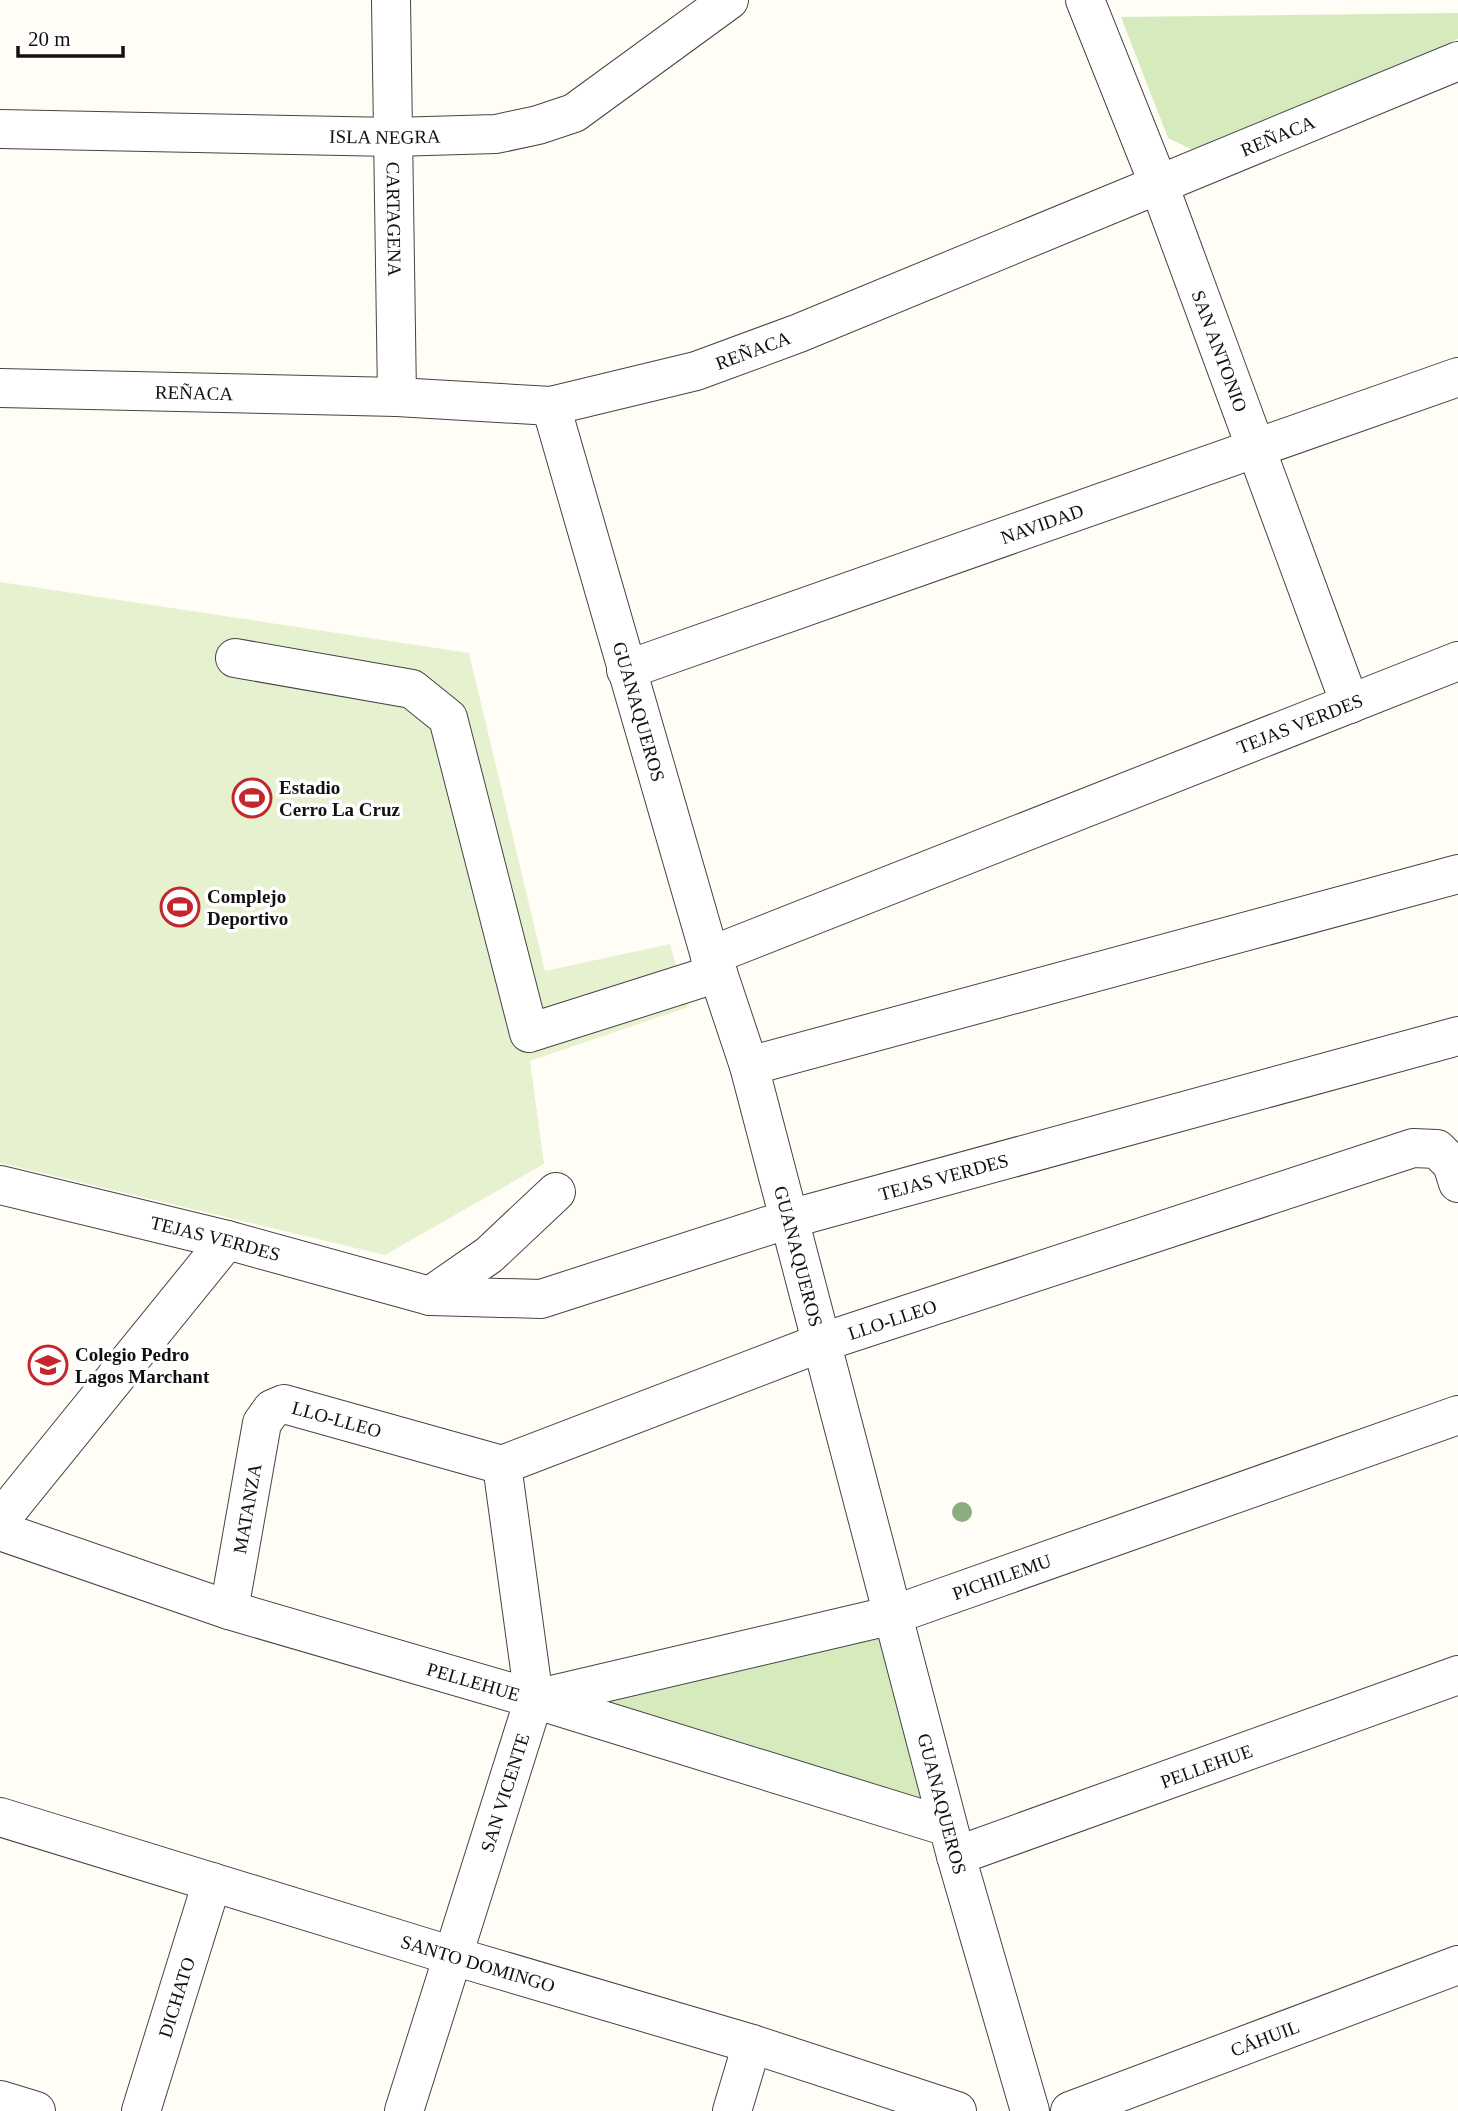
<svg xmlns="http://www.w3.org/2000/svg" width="1458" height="2111" viewBox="0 0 1458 2111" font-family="'Times New Roman',serif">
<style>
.green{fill:#d5ebbd}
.pitch{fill:#e6f2cf}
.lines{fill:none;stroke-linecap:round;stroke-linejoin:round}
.minor-casing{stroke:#444;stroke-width:40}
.minor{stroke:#fff;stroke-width:38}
.tree{fill:#8dad7f}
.labels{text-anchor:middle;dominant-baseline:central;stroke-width:7;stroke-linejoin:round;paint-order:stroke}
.street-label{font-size:19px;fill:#111;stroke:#fff}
.poi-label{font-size:19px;font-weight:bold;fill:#111;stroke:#fff;text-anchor:start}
</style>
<rect width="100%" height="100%" fill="#fffdf5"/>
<path class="green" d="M1458,13v26l-265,111 -25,-12 -47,-121z
M882,1632l46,176 -333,-106z"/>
<path class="pitch" d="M0,582l469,71 76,318 125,-27 18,63 -158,54 14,103 -159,91 -385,-92z"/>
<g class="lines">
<defs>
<g id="minor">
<path id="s1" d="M391,0l6,397"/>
<path id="s2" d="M1085,0l74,185 191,519"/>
<path id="s3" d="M0,129l393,8 103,-3 42,-9 36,-12 155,-113"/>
<path id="s4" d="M0,388l397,9 154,9 145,-35 103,-38 659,-272"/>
<path id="s5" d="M551,406l159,550 8,17 31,93 207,790 74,255"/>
<path d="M235,658l177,31 36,29 81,315 189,-60"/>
<path id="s6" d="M626,670l832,-293"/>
<path id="s7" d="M710,956l748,-295"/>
<path d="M749,1066l709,-192"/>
<path id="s8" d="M0,1185l227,55 203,56 111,3 248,-80 669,-183"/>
<path d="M430,1296l59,-41 67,-63"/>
<path d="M0,1520l227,-280"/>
<path id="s9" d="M0,1531l229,79 305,89 414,128"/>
<path id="s10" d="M229,1610l33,-187 10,-14 12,-5 218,61 321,-123 590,-194 24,1 15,15 6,19"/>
<path id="s11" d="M535,1699l358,-84 565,-200"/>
<path id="s12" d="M0,1817l453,139 299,88 205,67"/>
<path id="s13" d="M956,1856l502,-181"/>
<path d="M0,2100l36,11"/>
<path id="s14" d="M141,2111l71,-229"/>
<path id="s15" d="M404,2111l130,-412 -32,-234"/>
<path d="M732,2111l20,-67"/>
<path id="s16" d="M1070,2111l388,-146"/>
</g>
</defs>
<use href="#minor" class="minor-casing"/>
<use href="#minor" class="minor"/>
</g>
<circle class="tree" cx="962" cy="1512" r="10"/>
<defs>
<symbol id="stadium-ring" viewBox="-11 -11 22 22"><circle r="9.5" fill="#fff" stroke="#c4262e" stroke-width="1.5"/><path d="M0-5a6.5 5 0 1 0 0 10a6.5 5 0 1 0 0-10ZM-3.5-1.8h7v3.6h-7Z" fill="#c4262e"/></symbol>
<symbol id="school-ring" viewBox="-11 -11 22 22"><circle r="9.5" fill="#fff" stroke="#c4262e" stroke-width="1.5"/><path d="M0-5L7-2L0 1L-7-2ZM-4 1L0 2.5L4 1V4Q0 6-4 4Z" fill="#c4262e"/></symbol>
</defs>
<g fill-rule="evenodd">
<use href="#stadium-ring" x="230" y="776" width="44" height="44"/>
<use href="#stadium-ring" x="158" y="885" width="44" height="44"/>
<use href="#school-ring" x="26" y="1343" width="44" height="44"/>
</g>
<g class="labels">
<g class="street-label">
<text stroke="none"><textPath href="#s3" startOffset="385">ISLA NEGRA</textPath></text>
<text stroke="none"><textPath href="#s4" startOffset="1328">REÑACA</textPath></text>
<text stroke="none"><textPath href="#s1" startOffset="219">CARTAGENA</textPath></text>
<text stroke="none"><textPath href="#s4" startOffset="761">REÑACA</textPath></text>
<text stroke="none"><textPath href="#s2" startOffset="376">SAN ANTONIO</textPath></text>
<text stroke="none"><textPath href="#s4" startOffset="194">REÑACA</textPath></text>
<text stroke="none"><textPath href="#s6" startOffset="441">NAVIDAD</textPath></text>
<text stroke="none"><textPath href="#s5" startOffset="318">GUANAQUEROS</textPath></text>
<text stroke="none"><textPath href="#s7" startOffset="634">TEJAS VERDES</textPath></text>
<text stroke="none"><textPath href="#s8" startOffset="976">TEJAS VERDES</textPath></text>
<text stroke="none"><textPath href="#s8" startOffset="222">TEJAS VERDES</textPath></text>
<text stroke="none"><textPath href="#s5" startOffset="886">GUANAQUEROS</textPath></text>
<text stroke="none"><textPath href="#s10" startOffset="863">LLO-LLEO</textPath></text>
<text stroke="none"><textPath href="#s10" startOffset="275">LLO-LLEO</textPath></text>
<text stroke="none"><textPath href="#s10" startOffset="103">MATANZA</textPath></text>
<text stroke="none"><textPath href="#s11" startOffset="483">PICHILEMU</textPath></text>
<text stroke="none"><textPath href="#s9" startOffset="497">PELLEHUE</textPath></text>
<text stroke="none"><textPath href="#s13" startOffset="266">PELLEHUE</textPath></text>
<text stroke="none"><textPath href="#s15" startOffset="334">SAN VICENTE</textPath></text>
<text stroke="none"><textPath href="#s5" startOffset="1452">GUANAQUEROS</textPath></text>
<text stroke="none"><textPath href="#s12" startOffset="500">SANTO DOMINGO</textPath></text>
<text stroke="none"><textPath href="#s14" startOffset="119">DICHATO</textPath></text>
<text stroke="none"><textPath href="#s16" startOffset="208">CÁHUIL</textPath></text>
</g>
<g class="poi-label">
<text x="279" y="787">Estadio<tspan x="279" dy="22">Cerro La Cruz</tspan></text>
<text x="207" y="896">Complejo<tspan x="207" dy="22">Deportivo</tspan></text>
<text x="75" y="1354">Colegio Pedro<tspan x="75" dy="22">Lagos Marchant</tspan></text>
</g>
</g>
<path d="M18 46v10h105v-10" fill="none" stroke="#111111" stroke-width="3.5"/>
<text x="28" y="46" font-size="21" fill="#111111" stroke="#ffffff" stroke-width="5" paint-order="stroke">20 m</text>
</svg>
